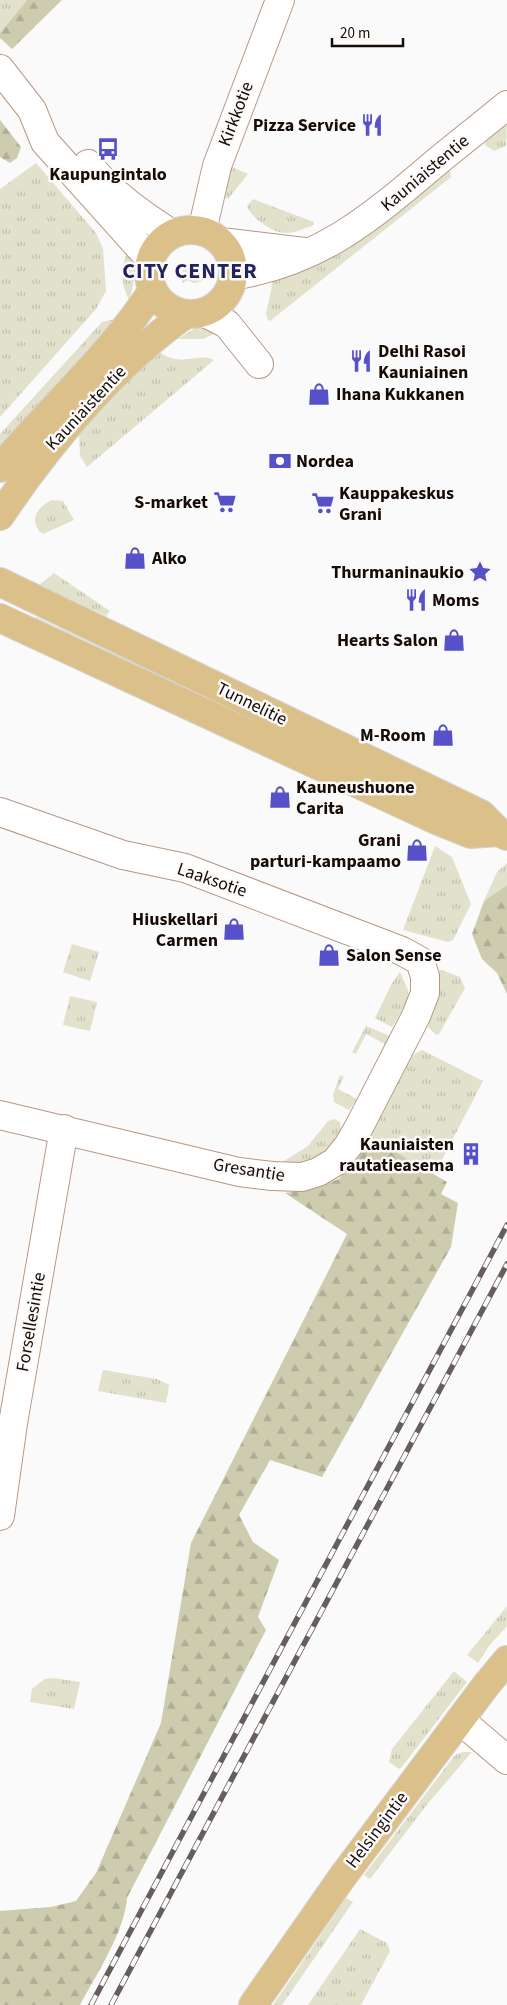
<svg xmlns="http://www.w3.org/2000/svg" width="507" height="2005" viewBox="0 0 507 2005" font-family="'Source Sans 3',sans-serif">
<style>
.grass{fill:url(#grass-tufts)}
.forest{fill:url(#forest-firs)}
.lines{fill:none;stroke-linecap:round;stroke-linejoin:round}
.minor-casing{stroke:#b89783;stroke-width:30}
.major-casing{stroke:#d5d3d2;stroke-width:30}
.minor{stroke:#fff;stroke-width:28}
.major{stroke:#dcc089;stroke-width:28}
.rail-casing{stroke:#665e5a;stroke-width:5.5}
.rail{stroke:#fafafa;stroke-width:4;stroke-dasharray:11;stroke-linecap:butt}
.labels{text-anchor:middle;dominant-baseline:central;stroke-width:5;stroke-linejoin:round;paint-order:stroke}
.street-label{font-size:18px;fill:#170b05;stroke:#fafafa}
.poi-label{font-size:18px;font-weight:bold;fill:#170b05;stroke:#fafafa;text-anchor:end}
.district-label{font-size:22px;font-weight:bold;letter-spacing:1px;fill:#24225b;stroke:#fafafa}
</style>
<defs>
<pattern id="grass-tufts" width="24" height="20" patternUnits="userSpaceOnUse" patternTransform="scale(1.25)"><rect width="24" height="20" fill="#e1e1cc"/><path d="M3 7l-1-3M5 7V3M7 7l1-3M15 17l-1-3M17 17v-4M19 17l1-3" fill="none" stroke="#c0c0ae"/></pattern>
<pattern id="forest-firs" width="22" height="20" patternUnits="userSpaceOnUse" patternTransform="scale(1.25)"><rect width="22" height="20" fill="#cdccae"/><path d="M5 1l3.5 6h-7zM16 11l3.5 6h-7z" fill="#afae94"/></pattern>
</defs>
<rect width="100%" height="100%" fill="#fafafa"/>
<path class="grass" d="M0,0h27l-27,33z
M507,120l-1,26 -12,5 -9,-6 1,-6z
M36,163l60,70 7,16 3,42 -10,18 -96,108v-228z
M229,166l19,8 -20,25 -7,-4z
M449,169l2,8 -181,144 -2,-1 -2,-6 8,-38 38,-11 27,-12z
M253,199l61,23v3c-9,3 -19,8 -28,8 -13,0 -35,-15 -39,-27z
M128,251c8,17 7,32 1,49 -8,-15 -9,-33 -1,-49z
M190,263l6,3 5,-3v10l-3,5 4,3 -8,2 -7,-3 -4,3 -2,-7 3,-8 -3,-4z
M116,319h2l-118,129v-14l10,-11 92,-101z
M197,327l8,1 11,5 -13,6h-25z
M159,352c23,16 40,0 55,8l-127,107 -7,-11 -1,-21 31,-36z
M52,500l11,1 11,19 -31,14c-15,-12 -7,-27 9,-34z
M54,573l56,38 -4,5 -67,-31z
M36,617l209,98 -2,4 -209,-96z
M435,846l17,11 19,47 -18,36 -5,2 -45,-12z
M507,863v22l-23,16 13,-29z
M72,944l27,8 -9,29 -27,-9z
M442,970l18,7 5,11 -26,46 -3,1 -8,-8 6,-20 3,-35z
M400,972l8,18 -1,12 -15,25 -17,-9 17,-35z
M70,996l27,6 -7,29 -27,-6z
M366,1026l24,10 -5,8 -19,-10 -10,20 -4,-2z
M422,1050l61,31 -49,94 -38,-23 -32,-7 43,-87z
M340,1075l4,2 -6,12 19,10 -8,11 -15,-8 -1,-7z
M334,1119l6,3c5,19 -20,41 -37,44 -7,2 -14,0 -20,0l-2,-3 27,-17 20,-25z
M103,1370l54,9 12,6 -3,18 -68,-12z
M507,1606v20l-18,20 -11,17 -11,-8z
M454,1671l13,11 -65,85 -3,2 -10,-7 3,-13z
M53,1678l27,4 -6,27 -44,-7 2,-13 13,-10z
M463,1752h9l-43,50 -59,77 -6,-4 91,-120z
M346,1898l7,4 -71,103h-9z
M360,1929l27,14 3,8 -29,54h-53z"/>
<path class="forest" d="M27,0h35l-50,49 -12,-11v-5z
M0,120l21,27 -4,11 -7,5 -10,-6z
M507,885v109l-10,-21 -15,-14 -10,-25 12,-33z
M364,1145l32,7 51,30 -6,12 17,9 -7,44 -129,230 -52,-17 -31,55 14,27 26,18 -21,57 8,13 -139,268c-2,33 -31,77 -47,107h-80v-94l51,-4 25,-6 20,-28 65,-150 30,-180 156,-309 -62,-41 26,-4 28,-10z"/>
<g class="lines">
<defs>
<path id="minor" d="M0,69l32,41 13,32 105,117
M88,164c23,29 53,50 84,70
M202,231l15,-65 63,-166
M221,242l83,10
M233,276c87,-15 134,-55 200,-111 24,-20 50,-40 74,-60
M205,313l22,11 32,40
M0,812l123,43 62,13 217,83 18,10 5,15v17l-9,23 -57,111 -11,19 -13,16 -17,10 -16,5 -30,-1 -33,-4 -239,-57
M0,1516l13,-93 51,-294
M460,1720l47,40"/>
<path id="major" d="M149 272a42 42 0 1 1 84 0a42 42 0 1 1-84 0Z
M0,468c50,-60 110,-112 153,-178
M0,516c48,-72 115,-152 186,-202
M0,582l481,232 18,18 8,4
M0,618l436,202 35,14 28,-2
M253,2005l90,-129 144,-192 20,-24"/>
</defs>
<use href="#minor" class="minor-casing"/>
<use href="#major" class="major-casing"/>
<use href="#minor" class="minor"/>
<use href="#major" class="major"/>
<defs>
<path id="rail" d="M91,2005l416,-780
M111,2005l396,-741"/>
</defs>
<use href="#rail" class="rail-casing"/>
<use href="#rail" class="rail"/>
</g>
<defs>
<symbol id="restaurant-bare" viewBox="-9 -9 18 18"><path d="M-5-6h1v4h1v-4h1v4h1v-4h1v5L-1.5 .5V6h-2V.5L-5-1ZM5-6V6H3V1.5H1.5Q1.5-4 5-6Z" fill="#5751c9" stroke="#fafafa" stroke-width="2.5" paint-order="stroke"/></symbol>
<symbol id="bus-bare" viewBox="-9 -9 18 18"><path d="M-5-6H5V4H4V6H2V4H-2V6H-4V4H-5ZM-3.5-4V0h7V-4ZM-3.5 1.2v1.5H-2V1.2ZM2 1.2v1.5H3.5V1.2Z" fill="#5751c9" stroke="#fafafa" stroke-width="2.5" paint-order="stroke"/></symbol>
<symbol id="shop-bare" viewBox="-9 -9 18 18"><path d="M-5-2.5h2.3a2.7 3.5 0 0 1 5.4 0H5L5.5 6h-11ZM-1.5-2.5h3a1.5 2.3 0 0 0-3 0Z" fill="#5751c9" stroke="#fafafa" stroke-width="2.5" paint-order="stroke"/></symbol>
<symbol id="bank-bare" viewBox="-9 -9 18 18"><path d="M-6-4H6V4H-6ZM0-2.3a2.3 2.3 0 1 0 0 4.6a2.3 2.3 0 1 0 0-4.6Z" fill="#5751c9" stroke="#fafafa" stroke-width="2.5" paint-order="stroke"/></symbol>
<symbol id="supermarket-bare" viewBox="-9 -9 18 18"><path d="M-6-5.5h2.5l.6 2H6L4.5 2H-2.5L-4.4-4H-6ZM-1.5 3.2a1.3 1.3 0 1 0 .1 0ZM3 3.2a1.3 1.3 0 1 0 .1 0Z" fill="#5751c9" stroke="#fafafa" stroke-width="2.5" paint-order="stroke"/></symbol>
<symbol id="sight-bare" viewBox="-9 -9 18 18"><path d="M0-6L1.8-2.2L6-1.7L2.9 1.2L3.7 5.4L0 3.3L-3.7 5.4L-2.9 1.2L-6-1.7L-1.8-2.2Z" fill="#5751c9" stroke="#fafafa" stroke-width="2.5" paint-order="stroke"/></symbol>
<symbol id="building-bare" viewBox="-9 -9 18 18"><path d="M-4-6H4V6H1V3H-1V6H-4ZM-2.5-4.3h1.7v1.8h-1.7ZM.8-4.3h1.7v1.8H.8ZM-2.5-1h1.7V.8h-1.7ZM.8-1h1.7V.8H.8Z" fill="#5751c9" stroke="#fafafa" stroke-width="2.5" paint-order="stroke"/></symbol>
</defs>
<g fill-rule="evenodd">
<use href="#restaurant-bare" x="356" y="109" width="32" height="32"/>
<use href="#bus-bare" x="92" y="133" width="32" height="32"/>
<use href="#restaurant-bare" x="345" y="345" width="32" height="32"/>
<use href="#shop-bare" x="303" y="378" width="32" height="32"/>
<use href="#bank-bare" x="264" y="445" width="32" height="32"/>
<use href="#supermarket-bare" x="209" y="486" width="32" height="32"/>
<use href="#supermarket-bare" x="307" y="487" width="32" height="32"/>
<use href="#shop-bare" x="119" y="542" width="32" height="32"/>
<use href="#sight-bare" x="464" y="556" width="32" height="32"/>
<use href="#restaurant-bare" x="400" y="584" width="32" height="32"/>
<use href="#shop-bare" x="438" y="624" width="32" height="32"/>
<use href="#shop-bare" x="427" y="719" width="32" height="32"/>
<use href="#shop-bare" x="264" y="781" width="32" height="32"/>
<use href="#shop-bare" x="401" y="834" width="32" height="32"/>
<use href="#shop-bare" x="218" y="913" width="32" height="32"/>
<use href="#shop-bare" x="313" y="939" width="32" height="32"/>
<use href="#building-bare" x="455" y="1138" width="32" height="32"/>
</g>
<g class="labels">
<g class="street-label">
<text transform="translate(236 114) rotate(-69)">Kirkkotie</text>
<text transform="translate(425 173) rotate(-40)">Kauniaistentie</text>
<text transform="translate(86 408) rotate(-47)">Kauniaistentie</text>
<text transform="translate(252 704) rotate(26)">Tunnelitie</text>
<text transform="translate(212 880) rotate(19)">Laaksotie</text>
<text transform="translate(249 1170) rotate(9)">Gresantie</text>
<text transform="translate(31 1322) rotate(-80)">Forsellesintie</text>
<text transform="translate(377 1830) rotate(-53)">Helsingintie</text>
</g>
<g class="poi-label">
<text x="356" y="125">Pizza Service</text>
<text x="108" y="174" text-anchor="middle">Kaupungintalo</text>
<text x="378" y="351" text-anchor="start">Delhi Rasoi<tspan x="378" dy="21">Kauniainen</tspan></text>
<text x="336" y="394" text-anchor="start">Ihana Kukkanen</text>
<text x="296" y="461" text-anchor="start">Nordea</text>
<text x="339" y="493" text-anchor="start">Kauppakeskus<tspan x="339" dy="21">Grani</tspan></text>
<text x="208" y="502">S-market</text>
<text x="152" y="558" text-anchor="start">Alko</text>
<text x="464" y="572">Thurmaninaukio</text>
<text x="432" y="600" text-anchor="start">Moms</text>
<text x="438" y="640">Hearts Salon</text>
<text x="426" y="735">M-Room</text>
<text x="296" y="787" text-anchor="start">Kauneushuone<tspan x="296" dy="21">Carita</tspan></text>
<text x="401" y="840">Grani<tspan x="401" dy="21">parturi-kampaamo</tspan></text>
<text x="218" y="919">Hiuskellari<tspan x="218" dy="21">Carmen</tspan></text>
<text x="346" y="955" text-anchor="start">Salon Sense</text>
<text x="454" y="1144">Kauniaisten<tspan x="454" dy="21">rautatieasema</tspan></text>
</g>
<g class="district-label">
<text x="190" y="271">CITY CENTER</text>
</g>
</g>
<path d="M332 38v8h71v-8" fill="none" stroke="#170b05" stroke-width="2.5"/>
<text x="340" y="38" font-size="15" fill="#170b05" stroke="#fafafa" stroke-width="4" paint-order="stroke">20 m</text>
</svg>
